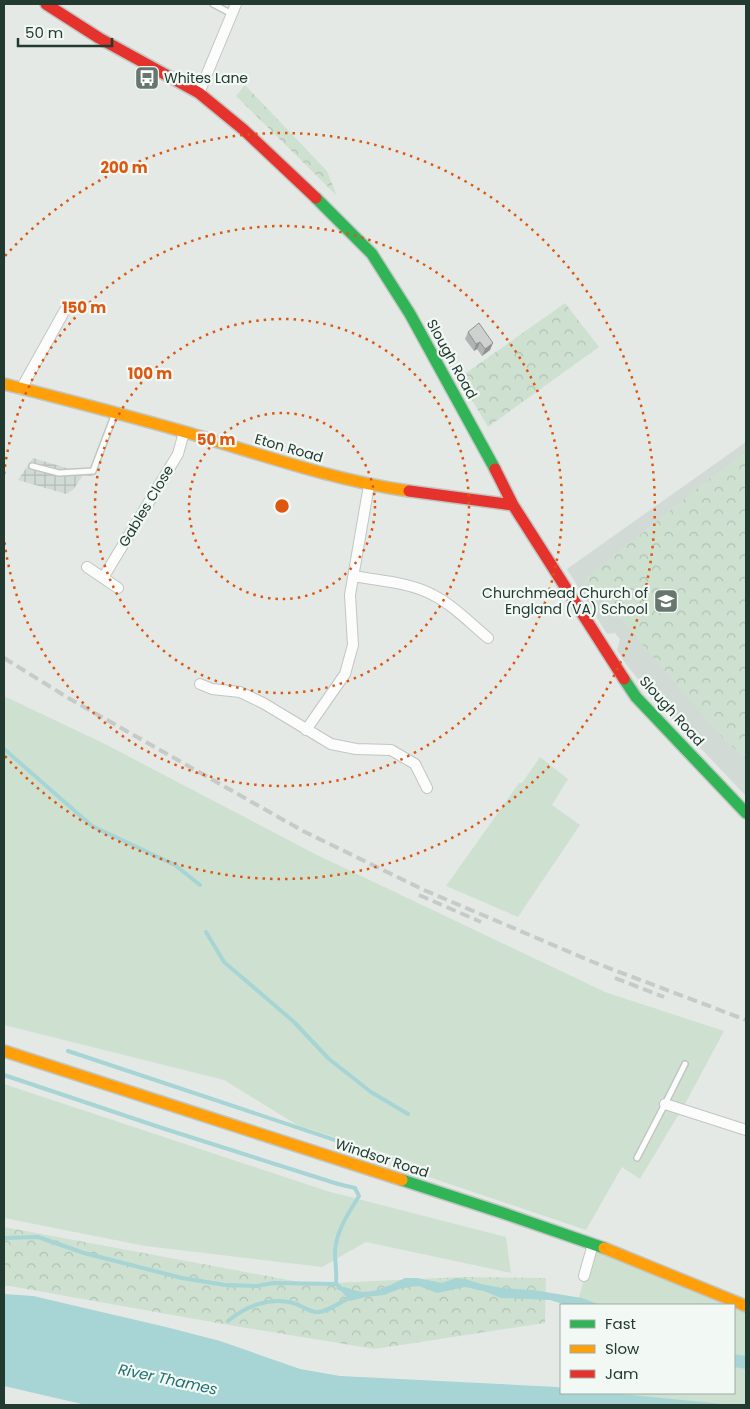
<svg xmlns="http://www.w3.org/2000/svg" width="750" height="1409" viewBox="0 0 750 1409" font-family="Poppins,sans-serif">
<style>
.built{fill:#d2dad5}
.industrial{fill:url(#industrial-grid)}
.green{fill:#cee1d1}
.forest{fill:url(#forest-crowns)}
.water{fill:#a7d4d4}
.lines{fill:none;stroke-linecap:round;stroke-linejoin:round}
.stream{stroke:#a7d4d4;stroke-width:4}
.lane-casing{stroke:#c1c6c3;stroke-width:8}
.street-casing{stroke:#c1c6c3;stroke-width:12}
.fast-casing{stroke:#c0c6c3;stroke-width:14}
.slow-casing{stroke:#c0c6c3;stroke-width:14}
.jam-casing{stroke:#c0c6c3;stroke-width:14}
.lane{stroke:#fbfcfb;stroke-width:5}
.street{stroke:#fbfcfb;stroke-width:10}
.fast{stroke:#30b455;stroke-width:11}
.slow{stroke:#ff9f0a;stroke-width:11}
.jam{stroke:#e5322d;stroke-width:11}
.rail{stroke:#c6cac8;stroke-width:4;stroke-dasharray:10 5;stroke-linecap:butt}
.wall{fill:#b0b4b2}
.shaded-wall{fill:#909291}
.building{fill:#cdd1cf;stroke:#909291}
.ring{fill:none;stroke:#de570e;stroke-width:2.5;stroke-dasharray:2.5 5}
.labels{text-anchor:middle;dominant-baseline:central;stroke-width:4.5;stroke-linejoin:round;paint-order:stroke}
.poi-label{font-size:14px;fill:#233a31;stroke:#f2f8f4;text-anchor:start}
.street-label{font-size:14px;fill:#233a31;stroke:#f2f8f4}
.water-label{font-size:15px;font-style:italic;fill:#216f72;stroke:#f2f8f4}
.centre{fill:#de570e;stroke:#f2f8f4;stroke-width:2.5}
.ring-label{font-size:15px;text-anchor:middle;font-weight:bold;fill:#de570e;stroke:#f2f8f4;stroke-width:4.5;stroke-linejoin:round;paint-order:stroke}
</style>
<defs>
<pattern id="industrial-grid" width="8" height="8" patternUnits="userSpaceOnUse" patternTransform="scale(1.25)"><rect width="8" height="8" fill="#d2dad5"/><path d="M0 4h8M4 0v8" fill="none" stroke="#b4bcb7"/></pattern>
<pattern id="forest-crowns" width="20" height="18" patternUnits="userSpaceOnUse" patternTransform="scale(1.25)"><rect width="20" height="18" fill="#cee1d1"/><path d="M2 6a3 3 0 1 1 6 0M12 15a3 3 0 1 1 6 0" fill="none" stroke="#b1c2b4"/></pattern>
</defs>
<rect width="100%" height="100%" fill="#e4e9e6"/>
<path class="built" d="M746,442v354l-92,-97 -28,-35 -9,-14 3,-11 -5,-6 -8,1 -40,-65z"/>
<path class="industrial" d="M33,458l40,12 19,-1 4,5 -5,2 -8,-1 -10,15 -7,4 -48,-14z"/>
<path class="green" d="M4,696l99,47 214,112 288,137 119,39 -39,73 -45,75 -18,-12 -36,63 -175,-59 2,-9 -116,-37 -73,-45 -220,-55z
M540,757l28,22 -16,26 28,20 -62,92 -72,-31 73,-103h3z
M4,1084l323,107 179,46 5,36 -145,-31 -44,25 -177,-21 -141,-28z
M593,1244l153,60v101h-21l-117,-12h126v-88h-157z"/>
<path class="forest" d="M245,85l82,86 10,25 -101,-100z
M565,303l34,44 -111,80 -29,-49z
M746,452v307l-24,-22 -136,-158 118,-96z
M4,1227l306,57 152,-7 84,1 -1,45 -170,26 -135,-22 -236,-42z"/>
<path class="water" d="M405,1278h12l25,5 14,-5 9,1 16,5 21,4 31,2 49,8 19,7h-35l-16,-5 -49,-2 -17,-7 -19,-4 -28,6 -18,-7 -17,2 -18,7 -18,2 -16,4 -9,-10 -6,-3c12,-3 12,1 23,3 13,4 35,-7 47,-13z
M4,1294l29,2 133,31 54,14 80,28 40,7 217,11 4,1v5h50l122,12h-647l-82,-19z
M734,1354l12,2v13l-12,-2z"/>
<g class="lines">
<path class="stream" d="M4,749l88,77 83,39 25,20
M206,932l18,30 69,59 36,38 42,33 37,22
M68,1051l342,114
M4,1075l161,54 173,55 17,4 4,8c-11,18 -23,35 -24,56 0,11 2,21 1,32
M4,1238l34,-1 46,16 98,25 43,7 32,1 17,-3 62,1 4,3
M228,1321c18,-15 41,-24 65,-18 7,2 14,7 22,9 10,1 23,-8 32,-13"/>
<defs>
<path id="lane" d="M213,4l19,10
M32,466l27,7 34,-2 21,-55
M637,1158l28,-54 20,-40"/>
<path id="street" d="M199,93l37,-89
M21,389l44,-79
M87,567l31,21
M354,576c25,5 56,6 79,19 20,10 37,28 55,43
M103,578l75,-124 6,-22
M200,684l12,5 28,3 23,11 68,41 25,5 35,1 24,14 12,24
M306,730l39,-56 8,-29 -3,-50 19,-110
M665,1104l81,26
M584,1276l9,-32"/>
<path id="fast" d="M316,198l56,56 38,60 85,155
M624,679l12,18 110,116
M402,1180l101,33 101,35"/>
<path id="slow" d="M4,384c60,15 121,31 181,48 75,22 147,48 224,59
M4,1051l398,129
M604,1248l142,58"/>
<path id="jam" d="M46,4l53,34 100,55 45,37 72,68
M495,469l18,36 111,174
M409,491l104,14"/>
</defs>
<use href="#lane" class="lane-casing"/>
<use href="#street" class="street-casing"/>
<use href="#fast" class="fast-casing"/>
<use href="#slow" class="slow-casing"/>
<use href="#jam" class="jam-casing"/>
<use href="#lane" class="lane"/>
<use href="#street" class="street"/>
<use href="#fast" class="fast"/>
<use href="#slow" class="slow"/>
<use href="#jam" class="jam"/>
<path class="rail" d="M4,658l66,41 233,132 121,59 169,72 153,58
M419,895l62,27
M615,978l49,19"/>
</g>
<path class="wall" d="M468,332l22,18 -8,6 -5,-7 -3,2 -9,-12z"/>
<path class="shaded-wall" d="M480,342l-3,7 -3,2 2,-7z
M493,343l-3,7 -8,6 3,-7z"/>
<path class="building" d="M479,323l14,20 -8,6 -5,-7 -4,2 -8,-12z"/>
<g class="ring">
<circle cx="282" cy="506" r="93"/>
<circle cx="282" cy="506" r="187"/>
<path d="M4 474A280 280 0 1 1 4 538"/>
<path d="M5 256A373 373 0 1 1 5 756"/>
</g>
<defs>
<symbol id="bus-square" viewBox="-11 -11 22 22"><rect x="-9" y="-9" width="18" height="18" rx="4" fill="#677770" stroke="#f2f8f4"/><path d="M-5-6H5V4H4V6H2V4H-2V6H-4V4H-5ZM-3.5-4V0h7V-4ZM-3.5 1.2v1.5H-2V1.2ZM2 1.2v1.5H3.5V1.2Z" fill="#fff"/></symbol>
<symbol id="school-square" viewBox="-11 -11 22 22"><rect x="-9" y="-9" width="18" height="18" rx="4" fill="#677770" stroke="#f2f8f4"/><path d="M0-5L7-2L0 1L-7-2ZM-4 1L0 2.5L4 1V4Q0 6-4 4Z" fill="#fff"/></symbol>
</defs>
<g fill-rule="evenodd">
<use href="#bus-square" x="133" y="64" width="28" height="28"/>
<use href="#school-square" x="652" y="587" width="28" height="28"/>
</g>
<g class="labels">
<g class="poi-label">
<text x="164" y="78">Whites Lane</text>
<text x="648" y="593" text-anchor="end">Churchmead Church of<tspan x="648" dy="16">England (VA) School</tspan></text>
</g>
<g class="street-label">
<text transform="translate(452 359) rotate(61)">Slough Road</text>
<text transform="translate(289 448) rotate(16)">Eton Road</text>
<text transform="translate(146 506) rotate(-59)">Gables Close</text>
<text transform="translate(672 711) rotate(48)">Slough Road</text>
<text transform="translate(382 1158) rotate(18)">Windsor Road</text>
</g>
<g class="water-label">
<text transform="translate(168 1379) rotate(12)">River Thames</text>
</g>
</g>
<circle cx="282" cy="506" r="8" class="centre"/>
<g class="ring-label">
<text x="124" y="173">200 m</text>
<text x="84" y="313">150 m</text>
<text x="150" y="379">100 m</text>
<text x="216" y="445">50 m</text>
</g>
<rect width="750" height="1409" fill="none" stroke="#233a31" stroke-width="10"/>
<rect x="560" y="1304" width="175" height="90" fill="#f2f8f4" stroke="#9faca6"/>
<rect x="570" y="1320" width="25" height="8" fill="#30b455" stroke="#9faca6"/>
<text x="605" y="1329" font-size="15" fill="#233a31">Fast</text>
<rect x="570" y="1345" width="25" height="8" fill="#ff9f0a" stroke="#9faca6"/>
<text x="605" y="1354" font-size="15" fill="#233a31">Slow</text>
<rect x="570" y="1370" width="25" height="8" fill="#e5322d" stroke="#9faca6"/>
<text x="605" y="1379" font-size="15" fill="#233a31">Jam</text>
<path d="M18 38v8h94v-8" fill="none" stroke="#233a31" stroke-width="2.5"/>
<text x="25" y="38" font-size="15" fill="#233a31" stroke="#f2f8f4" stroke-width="4" paint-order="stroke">50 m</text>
</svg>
